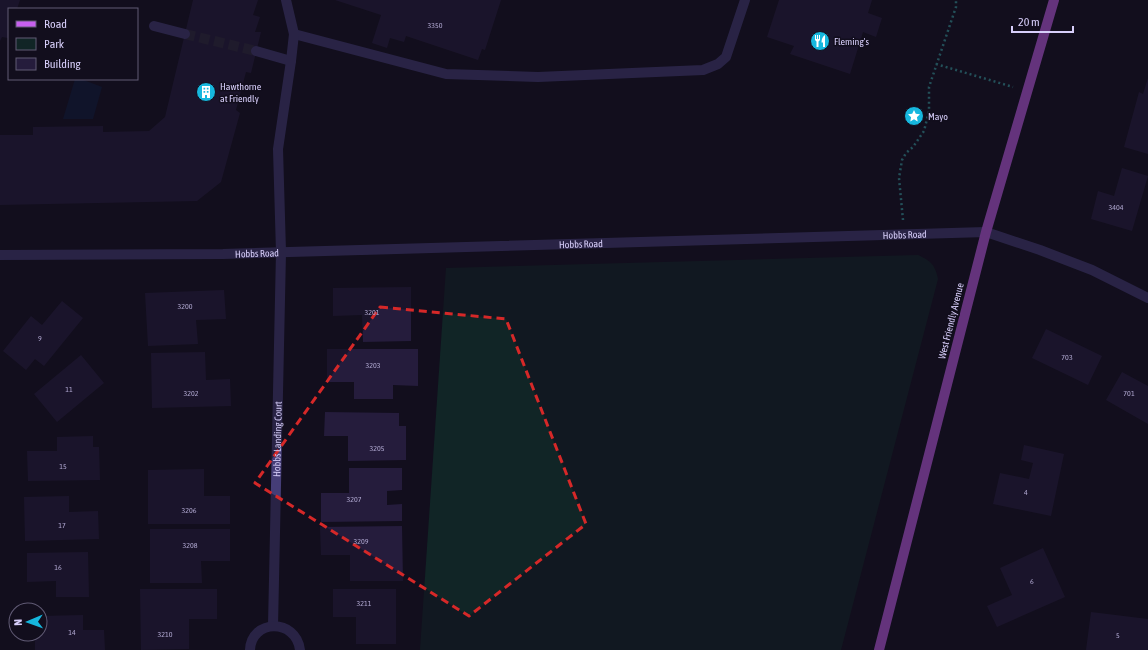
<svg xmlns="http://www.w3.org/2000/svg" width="1148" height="650" viewBox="0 0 1148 650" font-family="'Asap Condensed',sans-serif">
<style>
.green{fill:#112526}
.water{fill:#0f1b3a}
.building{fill:#251c3c}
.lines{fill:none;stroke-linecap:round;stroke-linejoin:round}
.minor-tunnel{stroke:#302b3e;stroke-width:10;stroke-dasharray:10 5;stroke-linecap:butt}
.path{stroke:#39a0a3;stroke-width:2.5;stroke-dasharray:2 3;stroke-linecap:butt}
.minor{stroke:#453d77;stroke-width:10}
.major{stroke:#c760ef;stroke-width:10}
.marked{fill:none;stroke:#d62828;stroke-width:3;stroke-dasharray:8 5;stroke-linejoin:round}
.labels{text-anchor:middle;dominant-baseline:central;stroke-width:3;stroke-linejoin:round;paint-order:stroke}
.number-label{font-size:8px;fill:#aaa2ca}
.poi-label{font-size:10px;fill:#d7cefa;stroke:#120e1d;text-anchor:start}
.street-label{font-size:10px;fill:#d7cefa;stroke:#120e1d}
</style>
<rect width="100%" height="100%" fill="#120e1d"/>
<path class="green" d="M918,255c13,6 17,10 20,24l-97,371h-421l26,-382z"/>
<path class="water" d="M75,79h6l21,8 -9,32h-30z"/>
<path class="building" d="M0,0h20l-3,9h-8v26l-1,3 -6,-1 -2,4z
M193,0h65l-5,15 7,2 -5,15h6l-10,41 -5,-1 -10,38 4,3 -19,69 -24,19 -197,4v-70h33v-8l70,-1v6l46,-1 16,-14z
M335,0h166l-16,50 -3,-1 -4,11 -72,-24 -2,6 -14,-4 -3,10 -15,-5 9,-28z
M779,0h93l-4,13 14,5 -6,19 -13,-5 -13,42 -60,-20 4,-8 -27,-9z
M1148,78v76l-24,-7 15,-55 4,2z
M1122,168l26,8 -16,55 -41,-12 7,-28 16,5z
M411,287v54l-48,1 -1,-27 -29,1v-28z
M224,290l2,29 -30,1 2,24 -50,2 -3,-53z
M62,301l21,17 -39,48 -9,-7 -9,11 -23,-19 28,-35 11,9z
M1046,329l56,27 -14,29 -56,-27z
M327,349h91v37l-25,-1v14h-39v-17h-27z
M205,352l1,28 24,-1 1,27 -79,2 -1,-55z
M81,355l23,28 -47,39 -23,-28z
M1122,372l26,14v38l-42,-24z
M325,412l74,1v13h7v34l-58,1v-25h-24z
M93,436v11h6l1,33 -72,1 -1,-30h30v-14z
M1024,445l40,9 -13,62 -58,-12 7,-31 29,6 4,-16 -12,-3z
M349,468h53v22l-15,1v14l15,-1v17l-81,1v-29h28z
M204,469v27h26v28h-82v-54z
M69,496v16l29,-1 1,28 -74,2 -1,-44z
M402,526l1,55h-53v-26h-29l-1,-28z
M150,529h80v32h-29l1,22h-52z
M1043,548l22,49 -68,30 -10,-21 25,-11 -12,-27z
M88,552l1,45h-33v-16l-29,1v-29z
M140,589h77v30h-28v30l-48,1z
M333,589h63v55h-40v-27h-23z
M1091,612l57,7v31h-62z
M83,615v15h21l1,20h-70v-16h5v-18z"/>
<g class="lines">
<path class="minor-tunnel" d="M185,34l71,17"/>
<path class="path" d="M936,64l77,23
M903,220l-4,-42 3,-18 4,-7 7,-6 11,-16 5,-20v-24l27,-80v-7"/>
<g class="minor">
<path d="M154,26l31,8"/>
<path d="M294,34l152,40 92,3 165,-7 15,-6 8,-7 19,-57"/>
<path d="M256,51l35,10"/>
<path id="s1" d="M0,255l223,-1 763,-22 54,18 52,20 56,28"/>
<path id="s2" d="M273,626l8,-374 -3,-103 13,-88 3,-27 -8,-34"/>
<path d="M250,650c1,-31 46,-32 50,0"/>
</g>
<path class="major" d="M879,650l107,-418 68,-232"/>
</g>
<path d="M0 0H1148V650H0ZM380,307l126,12 80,205 -117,92 -214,-133z" fill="#120e1d" fill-opacity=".55" fill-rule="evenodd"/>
<path class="marked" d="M380,307l126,12 80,205 -117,92 -214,-133z"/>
<defs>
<symbol id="restaurant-disc" viewBox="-11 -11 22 22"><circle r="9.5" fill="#16b7de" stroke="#120e1d"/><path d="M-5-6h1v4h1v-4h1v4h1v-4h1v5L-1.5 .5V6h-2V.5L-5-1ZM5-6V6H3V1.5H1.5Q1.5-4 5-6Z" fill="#fff"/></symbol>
<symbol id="building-disc" viewBox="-11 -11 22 22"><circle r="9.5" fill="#16b7de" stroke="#120e1d"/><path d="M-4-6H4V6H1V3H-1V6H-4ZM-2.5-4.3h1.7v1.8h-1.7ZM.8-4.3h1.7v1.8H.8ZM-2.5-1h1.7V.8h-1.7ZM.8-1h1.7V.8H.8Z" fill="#fff"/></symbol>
<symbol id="sight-disc" viewBox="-11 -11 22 22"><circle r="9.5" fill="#16b7de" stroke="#120e1d"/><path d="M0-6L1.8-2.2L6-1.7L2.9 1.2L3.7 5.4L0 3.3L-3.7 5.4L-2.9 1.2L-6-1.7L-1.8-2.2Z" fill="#fff"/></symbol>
</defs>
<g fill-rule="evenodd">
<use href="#restaurant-disc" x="809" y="30" width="22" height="22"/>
<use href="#building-disc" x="195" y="81" width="22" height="22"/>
<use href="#sight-disc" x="903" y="105" width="22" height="22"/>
</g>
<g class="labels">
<g class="number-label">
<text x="435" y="25">3350</text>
<text x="1116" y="207">3404</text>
<text x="185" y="306">3200</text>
<text x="372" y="312">3201</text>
<text x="40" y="338">9</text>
<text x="1067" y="357">703</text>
<text x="373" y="365">3203</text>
<text x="69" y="389">11</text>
<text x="191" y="393">3202</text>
<text x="1129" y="393">701</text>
<text x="377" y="448">3205</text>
<text x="63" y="466">15</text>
<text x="1026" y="492">4</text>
<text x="354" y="499">3207</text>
<text x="189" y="510">3206</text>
<text x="62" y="525">17</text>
<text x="361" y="541">3209</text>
<text x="190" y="545">3208</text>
<text x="58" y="567">16</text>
<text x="1032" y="581">6</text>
<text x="364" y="603">3211</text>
<text x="72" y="632">14</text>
<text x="165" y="634">3210</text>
<text x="1118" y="635">5</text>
</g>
<g class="poi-label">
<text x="834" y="41">Fleming's</text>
<text x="220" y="86">Hawthorne<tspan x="220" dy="12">at Friendly</tspan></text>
<text x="928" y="116">Mayo</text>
</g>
<g class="street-label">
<text stroke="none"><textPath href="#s1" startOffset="905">Hobbs Road</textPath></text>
<text stroke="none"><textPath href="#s1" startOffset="581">Hobbs Road</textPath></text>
<text stroke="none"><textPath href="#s1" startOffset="257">Hobbs Road</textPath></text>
<text transform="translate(951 321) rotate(-76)">West Friendly Avenue</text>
<text stroke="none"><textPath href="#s2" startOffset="187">Hobbs Landing Court</textPath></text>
</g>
</g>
<rect x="8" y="8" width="130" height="72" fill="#120e1d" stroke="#615b75"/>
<rect x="16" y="21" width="20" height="6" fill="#c760ef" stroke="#615b75"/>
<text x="44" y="28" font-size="12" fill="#d7cefa">Road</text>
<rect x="16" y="38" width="20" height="12" fill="#112526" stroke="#615b75"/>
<text x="44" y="48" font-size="12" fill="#d7cefa">Park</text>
<rect x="16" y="58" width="20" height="12" fill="#251c3c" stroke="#615b75"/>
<text x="44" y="68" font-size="12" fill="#d7cefa">Building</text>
<g transform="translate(28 622) rotate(268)"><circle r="19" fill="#120e1d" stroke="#615b75"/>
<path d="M0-3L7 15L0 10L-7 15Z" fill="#16b7de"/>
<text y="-6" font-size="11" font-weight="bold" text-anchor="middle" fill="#d7cefa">N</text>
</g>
<path d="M1012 26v6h61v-6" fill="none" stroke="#d7cefa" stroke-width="2"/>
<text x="1018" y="26" font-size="12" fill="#d7cefa" stroke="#120e1d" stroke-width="3" paint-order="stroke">20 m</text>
</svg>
